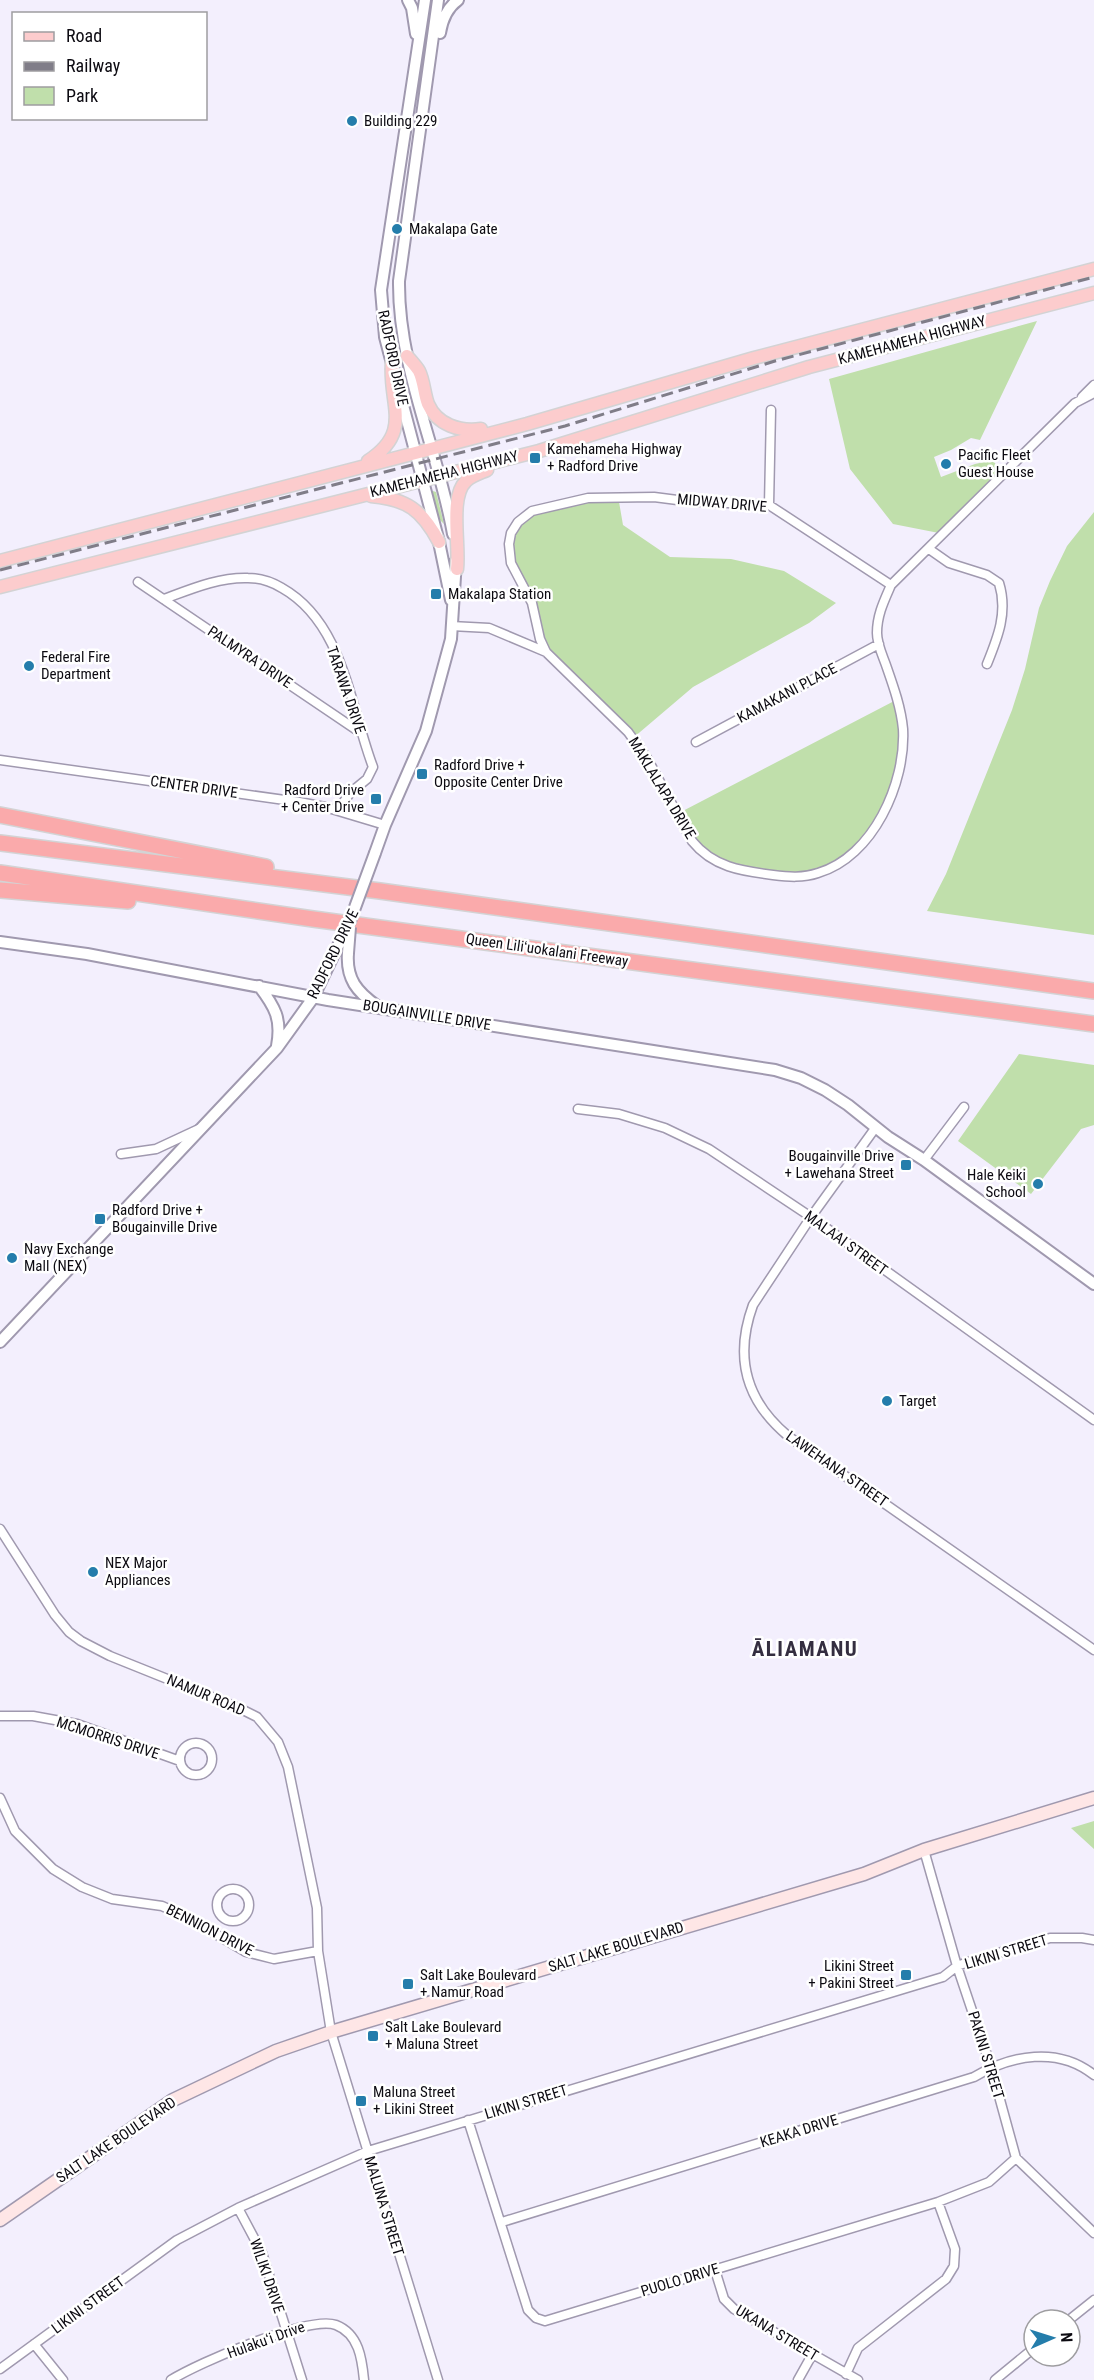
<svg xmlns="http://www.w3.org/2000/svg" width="1094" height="2380" viewBox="0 0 1094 2380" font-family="'Roboto Condensed',sans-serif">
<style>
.green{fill:#c0dfab}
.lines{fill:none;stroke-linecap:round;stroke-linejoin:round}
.minor-casing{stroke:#a099af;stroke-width:11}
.tertiary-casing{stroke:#a099af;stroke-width:14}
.secondary-casing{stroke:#a099af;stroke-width:15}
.primary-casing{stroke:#d3d3d4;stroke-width:15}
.motorway-casing{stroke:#d3d3d4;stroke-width:18}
.minor{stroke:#fff;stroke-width:8}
.tertiary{stroke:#fff;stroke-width:10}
.secondary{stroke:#fee6e6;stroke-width:12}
.primary{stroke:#fccccd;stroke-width:12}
.motorway{stroke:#faaaab;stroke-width:15}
.rail{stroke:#807d88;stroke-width:3;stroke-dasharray:12 6;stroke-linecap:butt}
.tertiary-bridge-casing{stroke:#a099af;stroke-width:14;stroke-linecap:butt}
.tertiary-bridge{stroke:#fff;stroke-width:10}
.poi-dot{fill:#247dab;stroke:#fff;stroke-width:2}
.labels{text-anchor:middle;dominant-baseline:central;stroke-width:5;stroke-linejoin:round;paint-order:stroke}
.poi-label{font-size:15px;fill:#0c0a11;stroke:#fff;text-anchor:start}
.street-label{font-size:15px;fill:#0c0a11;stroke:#fff}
.district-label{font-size:21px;font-weight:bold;letter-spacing:1.5px;fill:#342e40;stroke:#fff}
</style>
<rect width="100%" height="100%" fill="#f3effd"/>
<path class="green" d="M1037,321l-57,119 -9,-2 -20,12 -17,7 7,20 34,-13 18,-4 10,16 -59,58 -51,-10 -43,-55 -21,-90z
M433,491l3,1 8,32 -5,-5 -8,-25z
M618,496l5,29 47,32 61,2 53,12 52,32 -27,20 -116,64 -60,51 -87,-86 -11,-37 -21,-46 -5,-25 14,-27 42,-14z
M1094,512v423l-167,-24 19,-37 66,-164 13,-41 14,-61 11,-27 17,-35z
M898,699l3,15 -5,64 -31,65 -45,30 -70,-1 -42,-15 -31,-43z
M1019,1054l75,11v60l-13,4 -50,65 -73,-53z
M1094,1821v28l-23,-21z"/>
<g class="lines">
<defs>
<path id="minor" d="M1082,397l12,-12
M769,505l2,-95
M929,549l20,14 38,12 12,8c9,29 -1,54 -12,81
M138,582l223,151
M891,585l-122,-80 -84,-4 -31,-4 -66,1 -56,13 -14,11 -7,11 -2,11 2,19 21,40 8,36 6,13 82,80 19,26 45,83c21,26 49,30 81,34 16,2 30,3 45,-2 55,-16 88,-90 85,-144 -2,-21 -9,-41 -16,-61 -4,-12 -10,-23 -10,-35 0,-18 7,-32 14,-48l184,-182 19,-10
M164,599c27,-10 55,-22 84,-21 12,0 24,4 34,10 62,35 68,119 91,179l-6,12 -17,14 -12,17
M451,626l38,2 57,24
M696,742l183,-98
M0,760l299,42 26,5 60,18
M578,1109l41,5 46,14 44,21 102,68 283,203
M876,1127l-65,90 -58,88c-19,52 -7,96 35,131l306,214
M121,1154l35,-5 43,-20
M924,1160l40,-53
M0,1529l55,86 14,17 12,9 29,15 127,51 20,10 21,25 10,25 29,141 1,43 13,81 107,348
M0,1716h33l44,8 103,37
M180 1759a16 16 0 1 1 32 0a16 16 0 1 1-32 0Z
M0,1798l15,33 38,38 29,18 30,12 50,7 28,13 56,33 28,7 44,-8
M924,1850l33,116 34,101 25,91 78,75
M217 1905a16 16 0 1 1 32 0a16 16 0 1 1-32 0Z
M468,2120l60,190 8,8 9,3 393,-119 51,-20 27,-24
M238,2208l24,45 40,127
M502,2222l472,-145c37,-22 84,-31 120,-2
M715,2270l9,29 10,10 124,71
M1069,2320l25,-20
M34,2344l29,36
M0,2369l177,-129 61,-32 130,-57 575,-174 14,-11 14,-5 79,-23h32l12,2
M846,2374l12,-26 88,-69 8,-13 1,-17 -17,-47
M171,2380c27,-17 138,-65 165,-55 23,9 26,34 28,55
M798,2380l14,-25
M995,2380l39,-32"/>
<path id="tertiary" d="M408,0l4,8 4,26
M425,0l-44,290 4,47 54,205 12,58
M438,0l-39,281c-1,87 39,168 54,253
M440,33c2,-13 7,-25 18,-33
M375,853l10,-28 41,-94 25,-92 5,-78
M0,942l87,12 241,46 447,70 26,8 24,12 23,15 40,32 36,23 170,124
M348,953c-2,26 9,39 29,53
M259,986c16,21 23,33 18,60
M0,1342l277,-294 36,-50 22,-46"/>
<path id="secondary" d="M0,2220l173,-120 103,-49 55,-19 533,-158 60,-24 170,-52"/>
<path id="primary" d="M407,356c4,5 9,10 12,15 5,10 5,23 9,33 9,21 32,28 53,25
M368,461c46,-30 20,-57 24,-99
M371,496c36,3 51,14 68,46
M0,561l527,-137 227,-66 340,-89
M457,569c3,-25 -8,-72 9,-88 6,-6 14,-8 21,-11
M0,587l539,-136 270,-84 285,-74"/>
<path id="motorway" d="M0,815l266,52
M0,843l380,48 714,100
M0,873l313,46 781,105
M0,890l128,11"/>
</defs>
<use href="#minor" class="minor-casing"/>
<use href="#tertiary" class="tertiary-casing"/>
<use href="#secondary" class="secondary-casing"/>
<use href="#primary" class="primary-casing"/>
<use href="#motorway" class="motorway-casing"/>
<use href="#minor" class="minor"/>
<use href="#tertiary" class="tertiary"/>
<use href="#secondary" class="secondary"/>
<use href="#primary" class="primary"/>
<use href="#motorway" class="motorway"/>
<path class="rail" d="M0,570l565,-144 210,-65 319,-84"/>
<defs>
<path id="tertiary-bridge" d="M335,952l15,-31 25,-68
M348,953l2,-26"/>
</defs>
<use href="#tertiary-bridge" class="tertiary-bridge-casing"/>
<use href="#tertiary-bridge" class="tertiary-bridge"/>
</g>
<g class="poi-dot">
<circle cx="352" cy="121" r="6"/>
<circle cx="397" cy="229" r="6"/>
<rect x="529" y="452" width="12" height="12" rx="3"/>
<circle cx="946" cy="464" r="6"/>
<rect x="430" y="588" width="12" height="12" rx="3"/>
<circle cx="29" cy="666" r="6"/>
<rect x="416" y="768" width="12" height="12" rx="3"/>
<rect x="370" y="793" width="12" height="12" rx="3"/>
<rect x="900" y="1159" width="12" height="12" rx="3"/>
<circle cx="1038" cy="1184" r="6"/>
<rect x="94" y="1213" width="12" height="12" rx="3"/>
<circle cx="12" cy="1258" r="6"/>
<circle cx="887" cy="1401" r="6"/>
<circle cx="93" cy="1572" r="6"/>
<rect x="900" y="1969" width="12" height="12" rx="3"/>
<rect x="402" y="1978" width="12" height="12" rx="3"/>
<rect x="367" y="2030" width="12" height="12" rx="3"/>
<rect x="355" y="2095" width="12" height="12" rx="3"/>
</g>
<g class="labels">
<g class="poi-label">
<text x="364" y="121">Building 229</text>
<text x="409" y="229">Makalapa Gate</text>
<text x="547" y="449">Kamehameha Highway<tspan x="547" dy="17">+ Radford Drive</tspan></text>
<text x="958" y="455">Pacific Fleet<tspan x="958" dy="17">Guest House</tspan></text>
<text x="448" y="594">Makalapa Station</text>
<text x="41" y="657">Federal Fire<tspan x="41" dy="17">Department</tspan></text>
<text x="434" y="765">Radford Drive +<tspan x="434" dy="17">Opposite Center Drive</tspan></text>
<text x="364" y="790" text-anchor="end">Radford Drive<tspan x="364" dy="17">+ Center Drive</tspan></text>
<text x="894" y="1156" text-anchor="end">Bougainville Drive<tspan x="894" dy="17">+ Lawehana Street</tspan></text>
<text x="1026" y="1175" text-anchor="end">Hale Keiki<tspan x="1026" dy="17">School</tspan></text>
<text x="112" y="1210">Radford Drive +<tspan x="112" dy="17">Bougainville Drive</tspan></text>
<text x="24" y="1249">Navy Exchange<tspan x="24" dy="17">Mall (NEX)</tspan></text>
<text x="899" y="1401">Target</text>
<text x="105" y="1563">NEX Major<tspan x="105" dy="17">Appliances</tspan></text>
<text x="894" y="1966" text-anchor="end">Likini Street<tspan x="894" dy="17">+ Pakini Street</tspan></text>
<text x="420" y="1975">Salt Lake Boulevard<tspan x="420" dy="17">+ Namur Road</tspan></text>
<text x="385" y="2027">Salt Lake Boulevard<tspan x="385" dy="17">+ Maluna Street</tspan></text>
<text x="373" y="2092">Maluna Street<tspan x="373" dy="17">+ Likini Street</tspan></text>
</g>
<g class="street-label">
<text transform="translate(912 340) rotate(-15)">KAMEHAMEHA HIGHWAY</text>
<text transform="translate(393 358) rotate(78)">RADFORD DRIVE</text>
<text transform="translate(444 474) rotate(-14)">KAMEHAMEHA HIGHWAY</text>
<text transform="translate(722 503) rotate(5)">MIDWAY DRIVE</text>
<text transform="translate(250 657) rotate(34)">PALMYRA DRIVE</text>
<text transform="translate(346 690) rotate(71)">TARAWA DRIVE</text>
<text transform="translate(787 693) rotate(-28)">KAMAKANI PLACE</text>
<text transform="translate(194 787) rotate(8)">CENTER DRIVE</text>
<text transform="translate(662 788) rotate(59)">MAKLALAPA DRIVE</text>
<text transform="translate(547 950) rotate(8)">Queen Liliʻuokalani Freeway</text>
<text transform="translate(333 954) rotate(-64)">RADFORD DRIVE</text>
<text transform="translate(427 1015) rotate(9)">BOUGAINVILLE DRIVE</text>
<text transform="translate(846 1243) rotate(36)">MALAAI STREET</text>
<text transform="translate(837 1469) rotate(35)">LAWEHANA STREET</text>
<text transform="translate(206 1695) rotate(23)">NAMUR ROAD</text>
<text transform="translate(108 1738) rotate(18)">MCMORRIS DRIVE</text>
<text transform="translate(210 1930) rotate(27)">BENNION DRIVE</text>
<text transform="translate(616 1947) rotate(-17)">SALT LAKE BOULEVARD</text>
<text transform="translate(1006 1952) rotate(-17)">LIKINI STREET</text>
<text transform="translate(986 2055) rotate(73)">PAKINI STREET</text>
<text transform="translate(526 2102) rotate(-17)">LIKINI STREET</text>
<text transform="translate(799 2131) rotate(-17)">KEAKA DRIVE</text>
<text transform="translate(116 2140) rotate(-34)">SALT LAKE BOULEVARD</text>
<text transform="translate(384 2206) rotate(73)">MALUNA STREET</text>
<text transform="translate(267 2276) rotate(71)">WILIKI DRIVE</text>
<text transform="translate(680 2280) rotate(-17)">PUOLO DRIVE</text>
<text transform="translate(88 2305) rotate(-36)">LIKINI STREET</text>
<text transform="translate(777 2333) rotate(31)">UKANA STREET</text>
<text transform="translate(266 2340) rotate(-20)">Hulakuʻi Drive</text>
</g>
<g class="district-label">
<text x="805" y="1649">ĀLIAMANU</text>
</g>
</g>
<rect x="12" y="12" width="195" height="108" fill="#ffffff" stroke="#9e9da0" stroke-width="1.5"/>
<rect x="24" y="32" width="30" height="9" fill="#fccccd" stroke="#9e9da0" stroke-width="1.5"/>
<text x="66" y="42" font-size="18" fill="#0c0a11">Road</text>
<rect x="24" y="62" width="30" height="9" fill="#807d88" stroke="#9e9da0" stroke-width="1.5"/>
<text x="66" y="72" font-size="18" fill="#0c0a11">Railway</text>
<rect x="24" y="87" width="30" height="18" fill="#c0dfab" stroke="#9e9da0" stroke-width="1.5"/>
<text x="66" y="102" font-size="18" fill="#0c0a11">Park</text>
<g transform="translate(1052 2338) rotate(87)"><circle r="28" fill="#ffffff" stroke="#9e9da0" stroke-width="1.5"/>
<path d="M0-4.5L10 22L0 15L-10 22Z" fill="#247dab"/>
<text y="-9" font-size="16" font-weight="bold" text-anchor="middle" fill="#0c0a11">N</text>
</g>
</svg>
